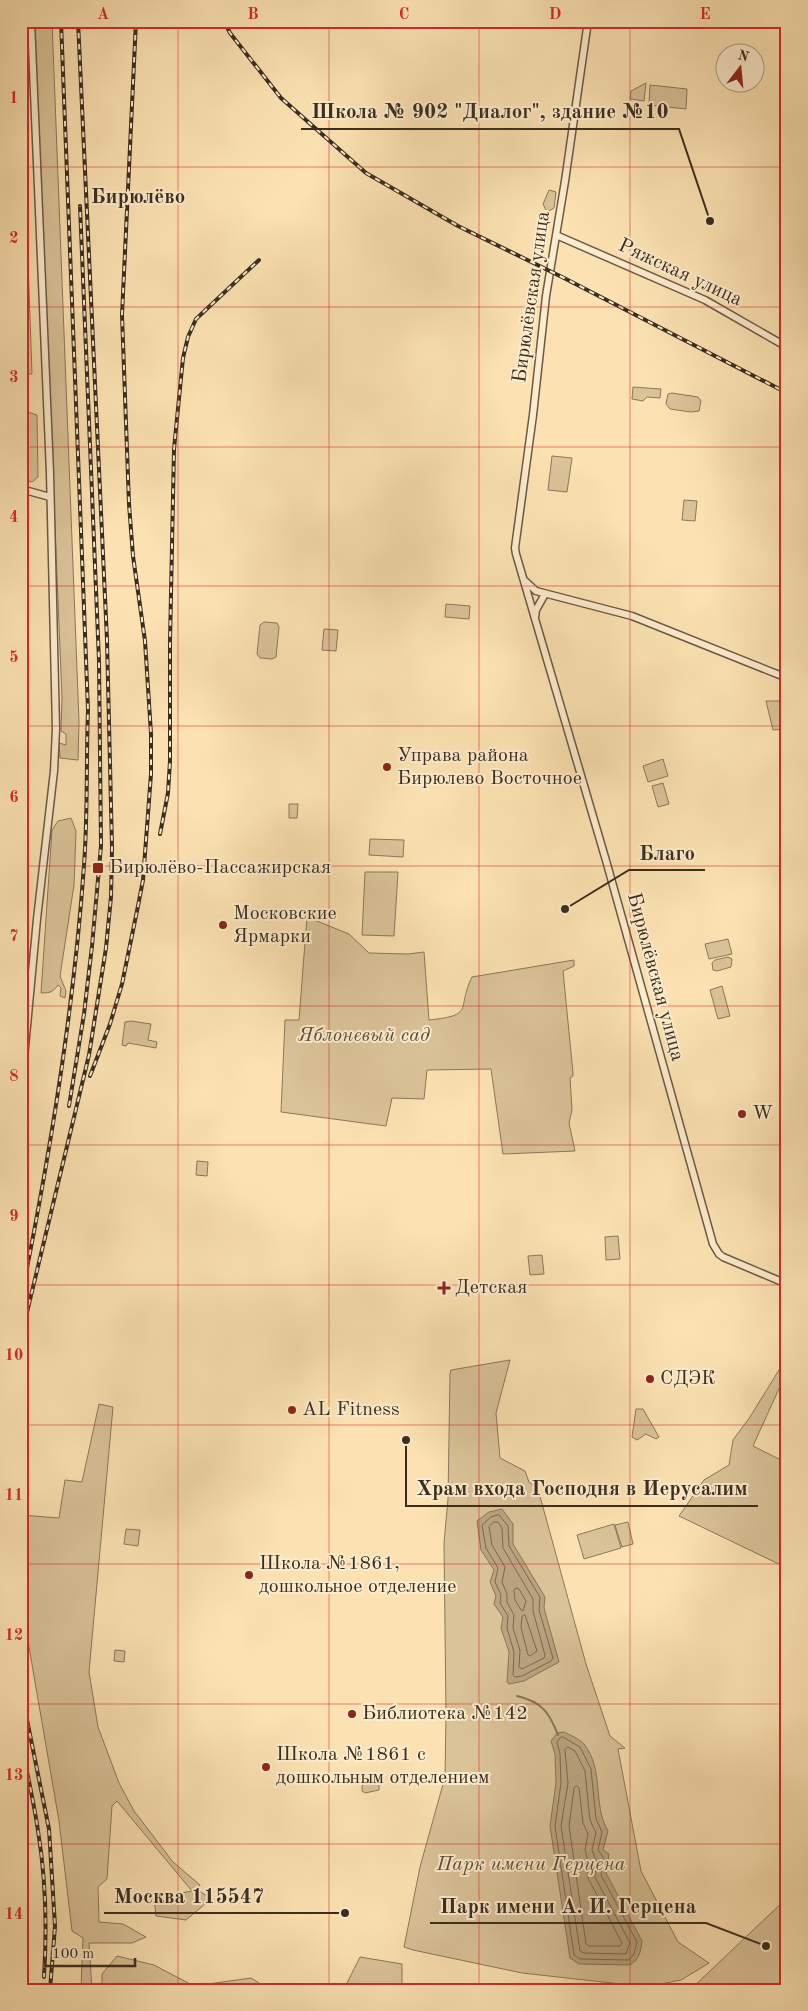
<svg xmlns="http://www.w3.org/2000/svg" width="808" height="2011" viewBox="0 0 808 2011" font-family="'Old Standard TT',serif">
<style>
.green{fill:#dbc399;stroke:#8a785c}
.water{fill:#baa480;stroke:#877459}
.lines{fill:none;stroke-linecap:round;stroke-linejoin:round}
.shore{stroke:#7a6850;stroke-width:1}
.stream{stroke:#877459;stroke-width:2}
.tertiary-casing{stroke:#6a5a44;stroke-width:9}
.tertiary{stroke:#fdeccd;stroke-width:6}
.rail-casing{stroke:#3a2d1f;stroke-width:4}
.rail{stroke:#fdeccd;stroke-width:2;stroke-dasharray:5.5;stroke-linecap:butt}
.grid{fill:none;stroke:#d62828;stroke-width:1;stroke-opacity:0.55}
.poi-dot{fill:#8f2418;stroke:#fdeccd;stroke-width:2}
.labels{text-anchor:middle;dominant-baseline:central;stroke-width:4;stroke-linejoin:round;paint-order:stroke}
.street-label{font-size:20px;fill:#3a2d1f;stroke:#fdeccd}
.poi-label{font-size:20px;fill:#3a2d1f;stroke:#fdeccd;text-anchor:start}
.park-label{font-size:20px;font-style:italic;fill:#5a4b37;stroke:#fdeccd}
.neighbourhood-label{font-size:21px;font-weight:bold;fill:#3a2d1f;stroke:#fdeccd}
.leader{fill:none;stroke:#3a2d1f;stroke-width:2}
.callout-dot{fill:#3a2d1f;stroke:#fdeccd;stroke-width:2}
.callout-label{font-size:21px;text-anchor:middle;font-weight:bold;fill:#3a2d1f;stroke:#fdeccd;stroke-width:4;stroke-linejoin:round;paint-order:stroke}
.neatline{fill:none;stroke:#d62828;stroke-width:2}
.grid-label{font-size:16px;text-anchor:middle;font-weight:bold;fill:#d62828}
</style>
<rect width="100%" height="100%" fill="#fce2b2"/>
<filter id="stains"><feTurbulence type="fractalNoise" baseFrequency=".004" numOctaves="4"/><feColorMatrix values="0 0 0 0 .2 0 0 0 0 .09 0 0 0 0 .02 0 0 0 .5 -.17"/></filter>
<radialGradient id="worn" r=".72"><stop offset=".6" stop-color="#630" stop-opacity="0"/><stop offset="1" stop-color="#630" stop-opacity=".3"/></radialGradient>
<path class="green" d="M34,21h18l27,701 -1,38 -18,-2 -1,-15 7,2v-11l-5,-3 1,-34z
M21,79h2l4,151h-6z
M646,83l-2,18 -14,-2 1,-8z
M650,85l37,4 -1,20 -37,-4z
M549,190l7,2 -2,16 -7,4 -4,-8z
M21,233h6l5,141h-11z
M633,387l28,2 -1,9 -13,-1 -4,4 -11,-2z
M672,393l26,4 3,4 -2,10 -8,1 -21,-3 -4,-5 2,-10z
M21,410l16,5 1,62 -6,5 -11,-4z
M552,456l20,2 -5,34 -19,-2z
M684,500l13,1 -2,20 -13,-1z
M446,604l24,2 -1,13 -24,-2z
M264,622l13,1 2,4 -3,30 -4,2 -12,-1 -3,-4 3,-29z
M324,629l14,1 -2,21 -14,-1z
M766,701h18l3,2v26l-14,1z
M663,759l5,17 -20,6 -5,-16z
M663,783l6,21 -11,3 -6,-21z
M289,804h9l-1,14h-8z
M71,818l5,13 -2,54 -14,91 6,15 -1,7 -5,-2 1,-8 -3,-3c-5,7 -8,8 -17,8l11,-163 6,-9z
M370,839l34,1 -1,17 -34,-2z
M365,872h33l-4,64 -32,-1z
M307,917l42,17 20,19 39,1 16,-2 5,68c47,-5 27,-11 43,-43l102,-17v6l-11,5 10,102v3l-3,2 2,32 -3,13 6,28 -72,3 -12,-85 -64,1 -3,29 -32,-1 -6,28 -105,-14 4,-92h14z
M728,939l4,15 -23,5 -4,-15z
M728,957l4,2 -1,8 -14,4 -4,-1 -1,-7 3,-3z
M722,986l8,30 -12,3 -8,-29z
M131,1021l20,3 -3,16 9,2 -1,6 -28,-5 -2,3 -4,-1 3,-23z
M197,1161l11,1 -1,14 -11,-1z
M618,1236l2,23 -14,1 -1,-23z
M542,1255l2,19 -14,1 -2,-19z
M787,1357v14l-34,75 34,17v105l-108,-52 25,-36 25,-15 4,-25 17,-23z
M510,1360l-14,53 4,45 25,13 4,11 9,7 48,175 24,72 15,12 -7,1 23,122 37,71 31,21 -28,17 -25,5 -17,1 -117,-13 -109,-23 -9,-3 16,-80 25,-90 1,-62 -2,-172 4,-44 2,-125 1,-4z
M99,1404l14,3 -24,265 9,55 21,56 15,28 39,51 27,23 -2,5 13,9 -25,21 -30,-4 -2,-18 38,-7 -75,-90 -5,5 -5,73 -9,8 1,35 24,2 23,13 -14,6h-43l3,47 -11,-1 2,-51 -11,-7 -13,-110 -30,-174 -8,-72v-60l38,3 6,-38 17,2z
M636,1409h7l16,28 -3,2 -10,-5 -9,6 -5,-3z
M628,1522l5,22 -11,3 -7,-22z
M614,1524l7,24 -37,11 -7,-24z
M126,1529l14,1 -2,16 -14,-2z
M115,1650l10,1 -1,11 -10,-1z
M365,1783h12l2,1v6l-14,3 -3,-2v-5z
M21,1828c4,34 8,80 0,113z
M787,1898v92h-95v-2z
M117,1956l37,9 40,21 57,-8 19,12h-168v-16z
M360,1957l42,7v26h-67l10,-3z"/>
<path class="water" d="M502,1509l11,15v20l32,53 -1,11 15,54 -35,19 -15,3 -2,-2 2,-30 -8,-24 2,-11 -9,-13 2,-8 -6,-14 4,-12 -13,-20 -4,-29 12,-9z
M564,1732c6,3 16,7 20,12 21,27 8,60 24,87l-5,19 6,4 -3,19 36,68c-1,10 -3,20 -13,24l-50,-1 -9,-6 -20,-132 6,-43 -1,-29 -4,-13 6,-8z"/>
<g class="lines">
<path class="shore" d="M499,1515l9,11 1,20 31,51 -1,13 14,48 -2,3 -29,15 -7,1 -2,-2 1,-23 -7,-24 1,-12 -8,-13 1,-8 -6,-13 3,-14 -12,-20 -4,-23 9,-8z
M494,1522h4l4,6 1,20 30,51v12l12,44 -1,3 -22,11 -3,-2 1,-17 -7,-22 1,-13 -7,-13v-8l-5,-12 3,-15 -13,-22 -3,-18z
M516,1588l3,1 7,12 -3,10 -2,-1 -6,-10 -1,-9z
M525,1615l12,36 -7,5 -2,-1 -7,-28 1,-10z
M563,1737l17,10 11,22 5,50 6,13 -4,18 5,7 -2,18 36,67 -3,12 -5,6 -49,-1 -6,-4 -19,-129 6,-43 -1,-29 -3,-12 3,-4z
M568,1747l7,4 10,20 5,49 6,13 -4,17 4,10 -1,17 35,66 -4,11 -42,-1 -4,-2 -19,-125 7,-43 -3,-33z
M577,1786l2,2 4,35 5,11 -3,16 3,12v16l34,65 -2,3h-31l-3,-2 -17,-118 5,-38z"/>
<path class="stream" d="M517,1696c25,6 32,16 41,39"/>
<defs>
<path id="tertiary" d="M588,21l-23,160 -19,115 -13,119 -18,133 1,6 91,310 106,380 6,10 4,3 64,27
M556,235l149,65 82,47
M21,489l29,8
M525,581l11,10 96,25 155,62
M535,618l1,-8 9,-16
M21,1090l16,-171 17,-148 2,-42 -6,-256 -19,-452"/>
</defs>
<use href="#tertiary" class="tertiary-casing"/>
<use href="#tertiary" class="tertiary"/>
<defs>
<path id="rail" d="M224,21l6,12 51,65 85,75 92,53 104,51 225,116
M160,834l8,-41 2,-32v-119l4,-193 9,-91 5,-21 8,-18 63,-59
M90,1076l20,-52 12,-40 16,-78 5,-26 8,-106v-40l-6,-93 -12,-85 -4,-52 -7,-189 14,-294
M69,1106l15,-92 8,-68 9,-100 -2,-185 -19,-455
M21,1298c29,-143 53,-287 63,-433 4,-52 2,-103 4,-155l-27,-689
M21,1337l68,-282 17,-107 5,-51 1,-50 -5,-207 -29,-619
M21,1690l28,139 6,97 -5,64
M21,1744c6,29 13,58 17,87 8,48 9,98 6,146"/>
</defs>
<use href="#rail" class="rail-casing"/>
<use href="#rail" class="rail"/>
</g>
<path class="grid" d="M178,21v1969M329,21v1969M479,21v1969M630,21v1969M21,167h766M21,307h766M21,447h766M21,586h766M21,726h766M21,866h766M21,1006h766M21,1145h766M21,1285h766M21,1425h766M21,1564h766M21,1704h766M21,1844h766"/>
<g class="poi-dot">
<circle cx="387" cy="767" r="5"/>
<rect x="92" y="862" width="12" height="12" rx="2.5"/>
<circle cx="223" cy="925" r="5"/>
<circle cx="742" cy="1114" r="5"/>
<path d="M441.5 1280.5h5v5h5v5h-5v5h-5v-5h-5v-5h5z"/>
<circle cx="650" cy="1379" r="5"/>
<circle cx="292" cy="1410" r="5"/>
<circle cx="249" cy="1575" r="5"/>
<circle cx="352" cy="1714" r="5"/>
<circle cx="266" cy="1767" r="5"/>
</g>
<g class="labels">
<g class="street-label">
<text transform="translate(680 273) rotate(25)">Ряжская улица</text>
<text transform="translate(532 297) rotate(-82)">Бирюлёвская улица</text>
<text transform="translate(655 977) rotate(75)">Бирюлёвская улица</text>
</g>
<g class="poi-label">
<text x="397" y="756">Управа района<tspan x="397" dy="23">Бирюлево Восточное</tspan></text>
<text x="109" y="868">Бирюлёво-Пассажирская</text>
<text x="233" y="914">Московские<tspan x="233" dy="23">Ярмарки</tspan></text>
<text x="752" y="1114">W</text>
<text x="455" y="1288">Детская</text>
<text x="660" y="1379">СДЭК</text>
<text x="302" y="1410">AL Fitness</text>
<text x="259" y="1564">Школа №1861,<tspan x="259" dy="23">дошкольное отделение</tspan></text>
<text x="362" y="1714">Библиотека №142</text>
<text x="276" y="1755">Школа №1861 с<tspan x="276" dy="23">дошкольным отделением</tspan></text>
</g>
<g class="park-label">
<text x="364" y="1036">Яблоневый сад</text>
<text x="531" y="1865">Парк имени Герцена</text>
</g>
<g class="neighbourhood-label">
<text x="138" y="197">Бирюлёво</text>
</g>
</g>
<path class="leader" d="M710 221L679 129H301M565 909L629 870H705M406 1440L406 1506H758M345 1913L274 1913H104M766 1946L706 1923H430"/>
<g class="callout-dot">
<circle cx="710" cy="221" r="5"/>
<circle cx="565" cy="909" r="5"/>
<circle cx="406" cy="1440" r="5"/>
<circle cx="345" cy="1913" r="5"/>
<circle cx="766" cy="1946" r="5"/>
</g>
<g class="callout-label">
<text x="490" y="118">Школа № 902 "Диалог", здание №10</text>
<text x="667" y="860">Благо</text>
<text x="582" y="1495">Храм входа Господня в Иерусалим</text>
<text x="189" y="1903">Москва 115547</text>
<text x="568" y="1913">Парк имени А. И. Герцена</text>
</g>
<rect width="808" height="2011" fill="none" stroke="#fce2b2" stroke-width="55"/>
<g transform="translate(740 68) rotate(16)"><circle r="24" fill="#fdeccd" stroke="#afa087"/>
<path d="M0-4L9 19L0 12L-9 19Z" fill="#8f2418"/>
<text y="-8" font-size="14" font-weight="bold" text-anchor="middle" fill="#3a2d1f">N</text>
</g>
<path d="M45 1958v8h90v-8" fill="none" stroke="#3a2d1f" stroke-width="2.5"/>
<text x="52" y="1958" font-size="15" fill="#3a2d1f" stroke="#fdeccd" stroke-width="4" paint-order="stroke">100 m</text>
<rect x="28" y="28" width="752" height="1956" class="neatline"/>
<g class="grid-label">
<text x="103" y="19">A</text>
<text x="253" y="19">B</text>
<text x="404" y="19">C</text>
<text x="555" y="19">D</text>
<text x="705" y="19">E</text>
<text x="14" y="103">1</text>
<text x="14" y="243">2</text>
<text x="14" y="382">3</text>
<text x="14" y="522">4</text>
<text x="14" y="662">5</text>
<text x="14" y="802">6</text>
<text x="14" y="941">7</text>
<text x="14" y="1081">8</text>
<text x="14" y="1221">9</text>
<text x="14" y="1360">10</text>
<text x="14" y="1500">11</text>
<text x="14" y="1640">12</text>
<text x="14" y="1780">13</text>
<text x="14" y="1919">14</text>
</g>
<rect width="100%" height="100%" filter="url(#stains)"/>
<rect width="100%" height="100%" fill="url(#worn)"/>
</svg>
